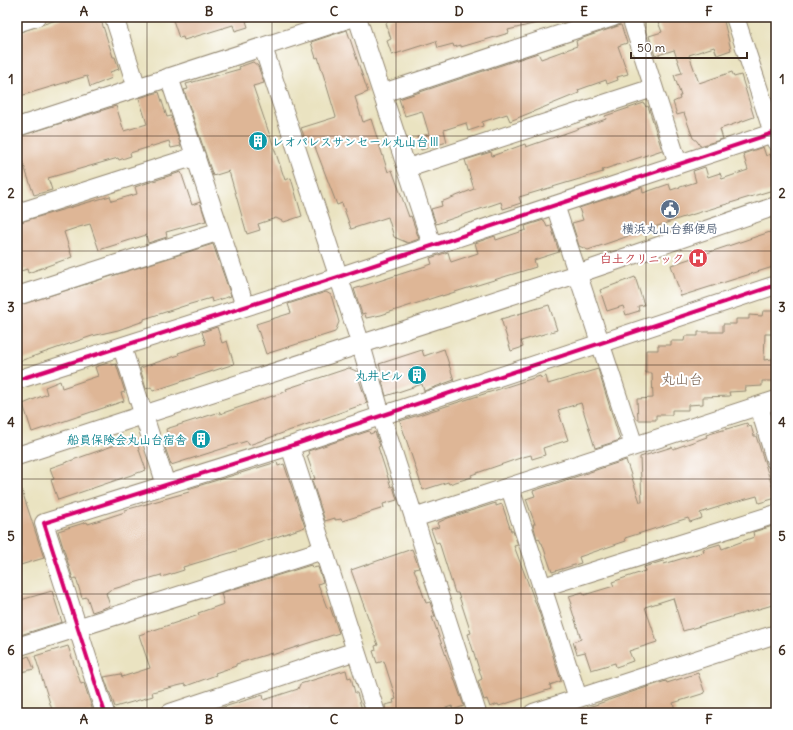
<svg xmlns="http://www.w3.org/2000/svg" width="793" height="730" viewBox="0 0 793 730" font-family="Delius,'Klee One',sans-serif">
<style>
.building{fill:#deb696}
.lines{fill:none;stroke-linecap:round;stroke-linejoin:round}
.minor-casing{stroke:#928670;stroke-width:20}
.minor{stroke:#fff;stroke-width:18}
.cycleway-casing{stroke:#fff;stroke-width:6}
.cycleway{stroke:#d6006c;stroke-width:4}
.grid{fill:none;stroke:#3b2a1e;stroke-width:1;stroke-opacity:0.55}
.labels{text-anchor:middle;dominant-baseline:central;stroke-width:4;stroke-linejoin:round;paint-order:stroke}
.culture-label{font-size:12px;font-weight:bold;fill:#0d838f;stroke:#fff;text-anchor:end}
.service-label{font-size:12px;font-weight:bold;fill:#4e5e75;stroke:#fff}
.health-label{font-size:12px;font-weight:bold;fill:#be3a42;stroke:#fff;text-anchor:end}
.quarter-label{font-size:14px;fill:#745b48;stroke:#fff}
.neatline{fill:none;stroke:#3b2a1e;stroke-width:1.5}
.grid-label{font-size:13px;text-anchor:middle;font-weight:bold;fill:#3b2a1e}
</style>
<rect width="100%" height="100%" fill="#fff"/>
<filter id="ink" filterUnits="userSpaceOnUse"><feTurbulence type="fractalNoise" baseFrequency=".025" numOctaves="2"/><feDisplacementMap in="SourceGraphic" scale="8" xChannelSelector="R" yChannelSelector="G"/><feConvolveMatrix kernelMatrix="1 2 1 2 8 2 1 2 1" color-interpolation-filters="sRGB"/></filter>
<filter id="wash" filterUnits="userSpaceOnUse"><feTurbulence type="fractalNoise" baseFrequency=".012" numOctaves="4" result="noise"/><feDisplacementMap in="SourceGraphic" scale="16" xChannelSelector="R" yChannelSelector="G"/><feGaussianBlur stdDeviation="0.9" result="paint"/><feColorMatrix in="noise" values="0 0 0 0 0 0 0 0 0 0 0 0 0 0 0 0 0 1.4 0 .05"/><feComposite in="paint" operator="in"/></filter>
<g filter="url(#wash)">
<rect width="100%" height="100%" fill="#eae3c1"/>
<g id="blocks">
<path class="building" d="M65,17h35l13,40h2l4,12 -9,3 2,6 -22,9 -3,-11 -70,21v-64z
M172,17h77l1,3 -4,1 2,6 -13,4 -2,-6 -49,15 -1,-3 -4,1z
M396,17h145v5l-33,8 1,3 -48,14v-2l-7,2 -1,-3 -15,4 -2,-7 -44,14 -5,-14 4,-2 -5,-16 3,-2 -1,-2z
M656,17h67l8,33 -14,5 -3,-8 -25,8 10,28 33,-11 2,5 7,-2 13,42 -34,12 3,10 -23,7 -3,-5 -4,-3 -9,-25 -7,2 -4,-13 7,-3 -1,-3h2l-7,-21 8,-2 -8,-23 -19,6 -6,-20 13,-4z
M621,25l6,18 -9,3 10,28 -11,3 1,3 -11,4 -1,-4 -28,10 1,3 -69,28 -3,-7 -25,8 1,4 -15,5 -2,-8 -22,7 3,12 -26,8 -4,-13 12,-3 -7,-23 -17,5 -6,-17 139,-46 3,6 36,-13 -1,-5 4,-2z
M347,30l21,62 -13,5 8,25 8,-3 17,53 4,-2 17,47 2,-1 8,23 -11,4 -14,-6 -6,-20 -37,12 -9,-26 -5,2 -25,-66 -6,2 -5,-13 35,-11 -18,-60 -2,1 -5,-16z
M253,62l5,4 6,17 -11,3 32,94 6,-2 11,38 -18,6 -8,-4 -18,6 2,6 -13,4 -18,-63 -16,5 -29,-86 4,-1 -2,-5 54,-15 -1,-2z
M159,92l8,25 4,-1 10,30 -10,2 -2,-7 -39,12 1,3 -12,4 -1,-2 -70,20 4,12 -18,5 -12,-35 -5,2v-25l99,-31 8,25 23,-7 -8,-26z
M644,103l2,4 2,-1 14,44 -60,20 1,2 -84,25 2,6 -18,6 -2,-7 -65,22 -5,-15 11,-3 -1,-4 33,-13 -9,-29 26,-8 1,4 33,-12 1,3 80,-28 -1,-3z
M763,147l3,9 4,-2 6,18v14l-3,4 -92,28 -93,32 -9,-4 -7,-23 11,-3 -4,-12 63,-21 1,6 26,-9 2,6 25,-8 -3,-11 12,-4 3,10 12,-4 2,6 26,-9 -5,-16z
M181,172l11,33 8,-3 6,19 -40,11 1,5 -19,6 -2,-8 -47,15 -9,-26 -11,3 -15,5 8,25 -44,16 -1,-4 -6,2 -4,-13v-35l93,-27 2,5 25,-7 -2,-7z
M544,220l3,7 4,-1 8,26 -25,8 2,7 -94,29v-1l-61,20 -15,3 -1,-5 -3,1 -8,-25 78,-25 -2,-6 18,-6 3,10 27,-9 -3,-10 20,-7 1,4 30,-10 -1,-4z
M776,230v36l-95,30 -10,-31z
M213,244l18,52 -19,6 -1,-4 -24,7 -43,14v2l-26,9 -26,6 -75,26v-56z
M635,277l9,28 -6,1 1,5 -13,4 -3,-9 -16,5 -7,-21z
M326,292l5,3 8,27 -4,10 -69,22 -10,-30 35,-11 -3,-9z
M549,305l8,25 -36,11 2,6 -12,4 -10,-32z
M763,311h13v23h-11l-1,26 9,-1v3l3,-1v20h-14v5l-17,1 1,4 -17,1 1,4 -27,1v7l-15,1v5h-16v5h-16v5h-18l-1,-21 16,-1 -1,-25h-6v-23h12v-5h13v-4h13l1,-5h13v-4h25v-8h13v-5h13v-4l13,1z
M217,327l5,16 5,-2 7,23 -81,27 -2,-4 -5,2 -6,-21 39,-13 -1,-2 28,-9 -4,-12z
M444,349l10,31 -30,11 -2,-7 -36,12 -4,-15h2l-5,-17 43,-14 2,6z
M111,362l1,3 4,-1 9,28 -4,1 3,8 -92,31 -9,-28 24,-10 -2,-7 15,-6 2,7 36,-12 -3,-9z
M349,368l7,3 11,32 -118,42 -2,-4 -76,24 -7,-21 5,-2 -3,-13 54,-17v2l67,-23 -1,-2z
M598,369l22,71 -25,8 -14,-45 -23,7 10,30 -25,8 2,7 -13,4 -1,-4 -8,2 -52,18 1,2 -23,7 -1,-2 -25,8 -23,-69 140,-45 1,2 5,-2 2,8z
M747,423l1,4 3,-1 3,10h2l20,62 -17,5 -2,-7 -29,8 -28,9 2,5 -12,4 -2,-4 -63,20 1,3 -47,16 2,6 -29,9 -10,-29h-1l-2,-5 -2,1 -4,-15h2l-9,-25 9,-3 -2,-5 93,-31 14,42h2l-2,-45 32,-10 1,2 34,-12 -1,-2z
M369,431l1,3 5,-2 5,14 -2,1 13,40 2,-1 4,14 -14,4 1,4 -42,13 -1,-2 -6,1v-2l-10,3 -13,-41 3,-1 -8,-23 2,-1 -1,-4z
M135,438l11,32 -88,30 -7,-20 3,-1 -4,-11z
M277,462l1,4 6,-2 21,63 -75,26 -47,14 1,3 -22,7 -1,-2 -51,15 -4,3 4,13 -18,6 -5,-15 -5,1 -6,-20 -3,1 -15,-48 29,-9 1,2 37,-12v-2l64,-18 -1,-3z
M20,485l24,73 -27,8v-80z
M496,503v3l6,-2 9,27h2l5,14 -4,1 25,66 22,69 -11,4 1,4 -52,17 -1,-2 -8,3 -3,-8 -3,1 -6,-19 4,-2 -14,-45 3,-1 -13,-40h-3l-16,-51 -3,1 -5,-14 8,-2 -2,-4 11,-5z
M776,525v79l-93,27 -10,-33 -28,9 12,35 -28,9 4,10 -17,6 -1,-4 -24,7 -6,-18 -8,2 -4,-12 8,-3 -11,-35h2l-3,-8 14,-4 1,3 30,-9 -2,-4 33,-11 -1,-4 19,-6 1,3 40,-12 -1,-3 17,-5 2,5 32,-12 -1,-5z
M412,549l7,19 -5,1 12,34 4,-1 5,15h-3l32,89 -11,4 -1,-4 -20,7h-46l-1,-8 9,-2 -1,-3 3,-1 -12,-38 -7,2 -4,-12 3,-1 -1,-4 3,-1 -27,-75z
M311,565l1,3 6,-1 5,15 -5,2 9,24 3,-1 9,26 -67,22v-2l-36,11v2l-21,7 1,2 -30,11 -1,-2 -33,8 1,4 -38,11 -11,-30 17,-3 1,3 28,-9 -11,-33 60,-20 -1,-2 26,-9 -3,-11z
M52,591l10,31 -45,14v-35z
M68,646l13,38 3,-1 9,28 -8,2h-32l-18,-57z
M29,656l5,13 -17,4v-13z
M346,670l2,8 3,-1 4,16h2l6,20h-54l-1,-5 -15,5h-79v-3l49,-15 1,5 34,-11 2,-5z
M698,673l7,20 -32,10 3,10h-95v-3l48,-17 37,-12 1,2z"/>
</g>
</g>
<g filter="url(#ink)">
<use href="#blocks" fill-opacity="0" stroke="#928670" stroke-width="1"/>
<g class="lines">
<defs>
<path id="minor" d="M114,17l23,71
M357,17l75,228
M631,17l47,147
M735,17l41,125
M17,23l19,-6
M263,47l98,298 20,70 96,298
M169,77l76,229
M383,93l230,-76
M17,127l337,-110
M408,168l245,-80
M555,205l79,241
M17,213l179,-57
M17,296l203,-65
M122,347l44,138
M17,380l321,-103 438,-145
M759,406l17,56
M290,446l86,267
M17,456l560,-182 199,-68
M510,488l68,210
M414,518l362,-118
M543,587l233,-73
M17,647l306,-97
M105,713l-61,-190 246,-77 486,-161
M170,713l186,-62
M533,713l243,-79"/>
</defs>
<use href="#minor" class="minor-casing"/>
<use href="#minor" class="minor"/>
<defs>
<path id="cycleway" d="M17,380l321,-103 438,-145
M105,713l-61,-190 246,-77 486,-161"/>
</defs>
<use href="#cycleway" class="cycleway-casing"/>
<use href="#cycleway" class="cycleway"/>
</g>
</g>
<path class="grid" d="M147,17v696M272,17v696M396,17v696M521,17v696M646,17v696M17,136h759M17,251h759M17,365h759M17,479h759M17,594h759"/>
<defs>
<symbol id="building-disc" viewBox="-11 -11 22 22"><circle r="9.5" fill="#0f9aa8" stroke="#fff"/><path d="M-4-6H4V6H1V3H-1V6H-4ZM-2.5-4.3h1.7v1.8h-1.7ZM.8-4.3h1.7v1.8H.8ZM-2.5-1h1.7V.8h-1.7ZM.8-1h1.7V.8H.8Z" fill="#fff"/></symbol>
<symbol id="civic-disc" viewBox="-11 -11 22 22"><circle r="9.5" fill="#5c6f8a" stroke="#fff"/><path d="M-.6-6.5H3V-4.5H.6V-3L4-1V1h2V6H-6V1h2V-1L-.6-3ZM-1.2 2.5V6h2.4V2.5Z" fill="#fff"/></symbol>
<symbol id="hospital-disc" viewBox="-11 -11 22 22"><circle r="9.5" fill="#e0444e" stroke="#fff"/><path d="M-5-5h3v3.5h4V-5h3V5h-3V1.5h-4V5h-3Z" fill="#fff"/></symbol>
</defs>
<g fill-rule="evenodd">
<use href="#building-disc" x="247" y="130" width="22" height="22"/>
<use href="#civic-disc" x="659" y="198" width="22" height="22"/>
<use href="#hospital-disc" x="687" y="247" width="22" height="22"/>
<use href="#building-disc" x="406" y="364" width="22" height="22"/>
<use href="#building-disc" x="190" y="428" width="22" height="22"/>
</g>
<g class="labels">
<g class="culture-label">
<text x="272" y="141" text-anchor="start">レオパレスサンセール丸山台Ⅲ</text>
<text x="403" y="375">丸井ビル</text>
<text x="187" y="439">船員保険会丸山台宿舎</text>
</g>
<g class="service-label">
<text x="670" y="228">横浜丸山台郵便局</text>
</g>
<g class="health-label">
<text x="684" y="258">白土クリニック</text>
</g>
<g class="quarter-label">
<text x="682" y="379">丸山台</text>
</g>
</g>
<rect width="793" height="730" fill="none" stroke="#fff" stroke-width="44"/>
<path d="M631 52v6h116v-6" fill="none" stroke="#3b2a1e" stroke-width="2"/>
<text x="637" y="52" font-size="12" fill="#3b2a1e" stroke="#ffffff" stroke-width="3" paint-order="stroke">50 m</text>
<rect x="22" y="22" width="749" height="686" class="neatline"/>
<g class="grid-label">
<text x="84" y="16">A</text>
<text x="209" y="16">B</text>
<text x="334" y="16">C</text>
<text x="459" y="16">D</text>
<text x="584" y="16">E</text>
<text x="709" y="16">F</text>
<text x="11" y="84">1</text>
<text x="782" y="84">1</text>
<text x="11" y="198">2</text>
<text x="782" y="198">2</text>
<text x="11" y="312">3</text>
<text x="782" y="312">3</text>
<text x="11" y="427">4</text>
<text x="782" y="427">4</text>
<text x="11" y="541">5</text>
<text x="782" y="541">5</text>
<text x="11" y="655">6</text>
<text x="782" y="655">6</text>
<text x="84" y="724">A</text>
<text x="209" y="724">B</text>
<text x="334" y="724">C</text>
<text x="459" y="724">D</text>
<text x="584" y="724">E</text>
<text x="709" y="724">F</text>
</g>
</svg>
